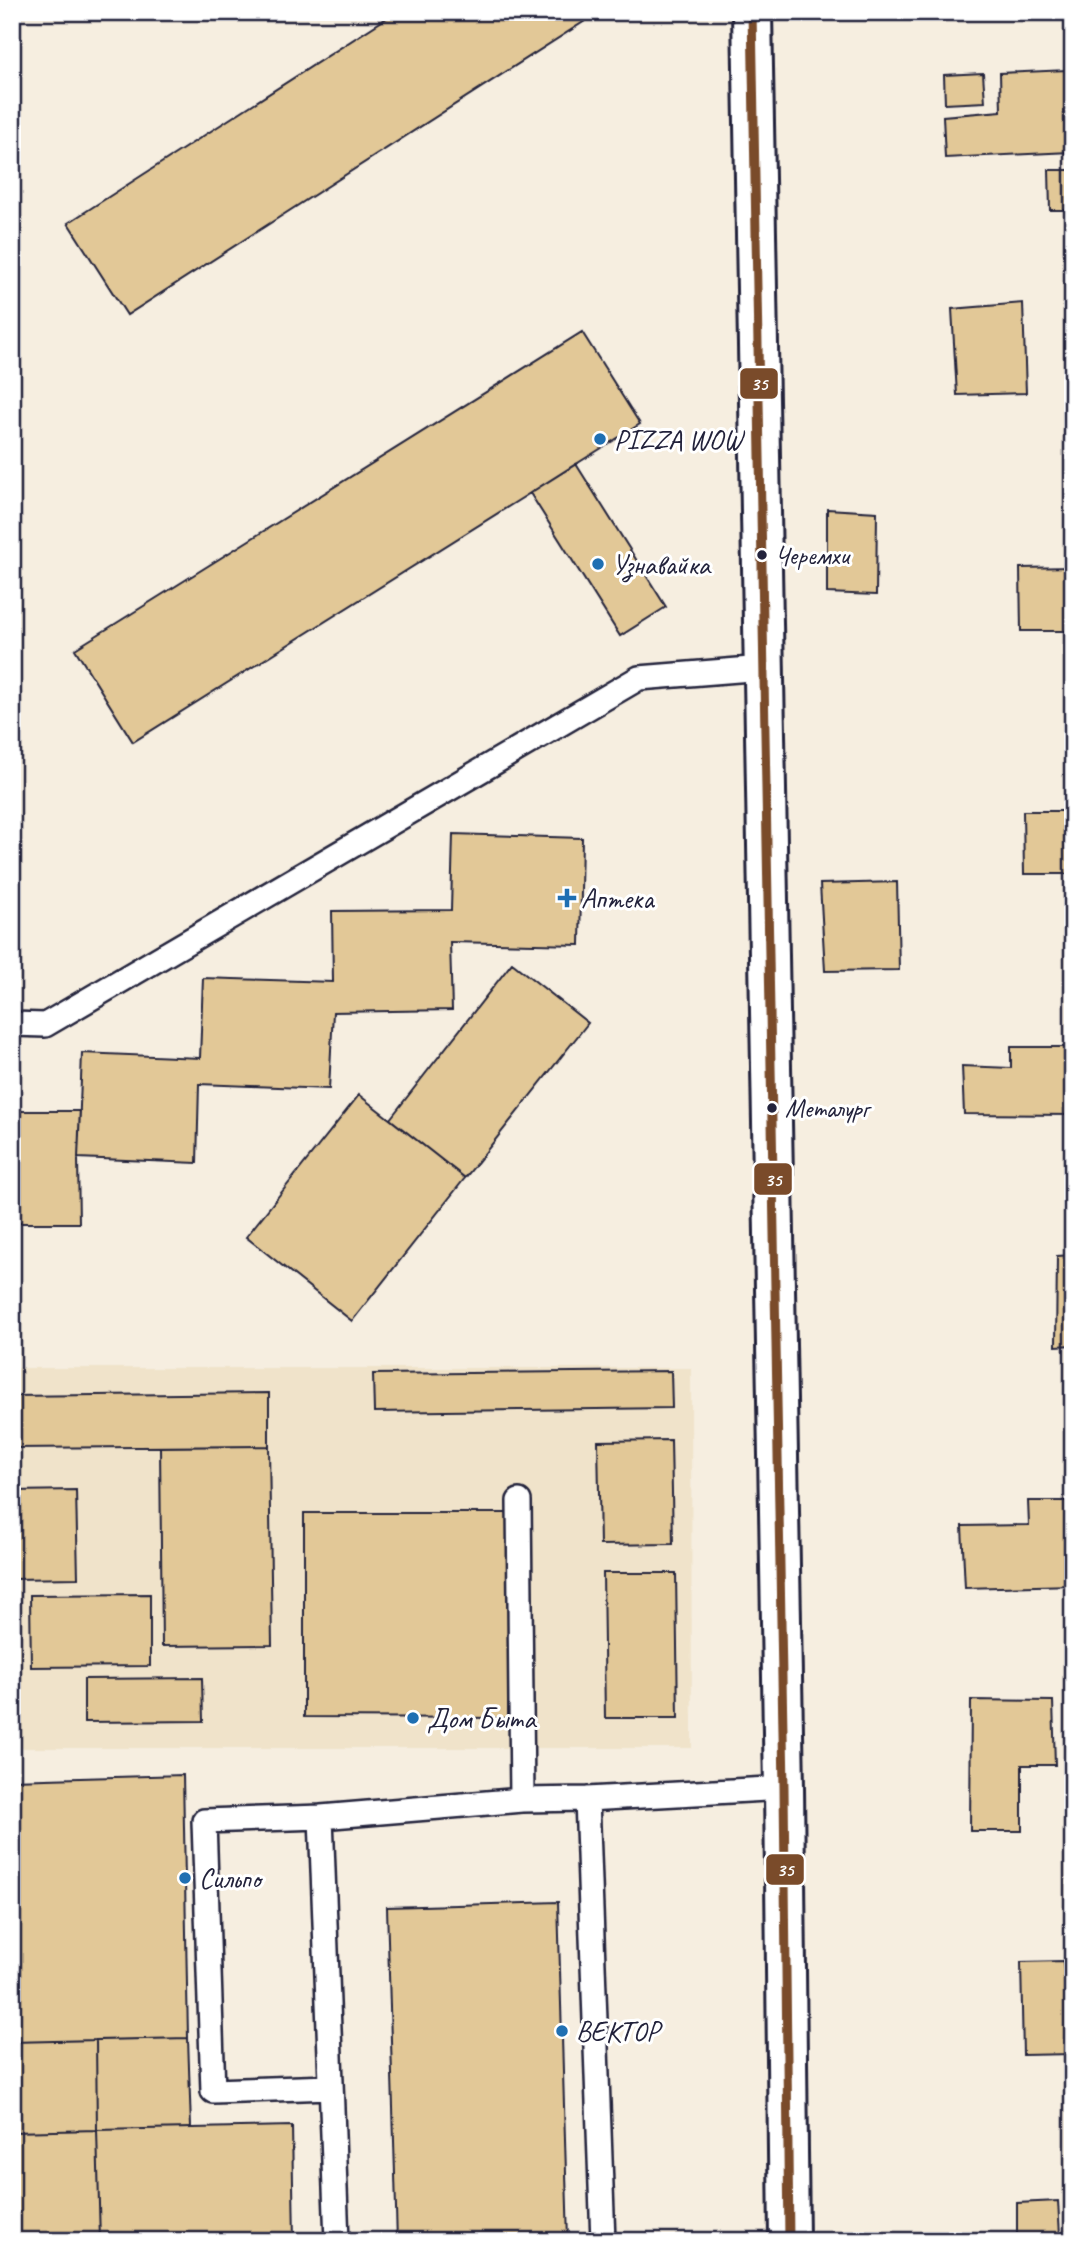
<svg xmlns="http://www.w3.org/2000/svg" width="1085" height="2253" viewBox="0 0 1085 2253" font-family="Caveat,sans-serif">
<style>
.built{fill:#f0e3ca}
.building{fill:#e2c897;stroke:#22223b;stroke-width:2}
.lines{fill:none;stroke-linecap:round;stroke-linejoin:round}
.lane-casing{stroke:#22223b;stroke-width:28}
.secondary-casing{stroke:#22223b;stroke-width:44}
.lane{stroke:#fff;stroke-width:23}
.secondary{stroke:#fff;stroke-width:38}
.bus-1-casing{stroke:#fff;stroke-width:14}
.bus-1{stroke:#7a4b2a;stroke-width:9}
.poi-dot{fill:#1f6fb2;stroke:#fff;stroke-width:2.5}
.bus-dot{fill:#22223b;stroke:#fff;stroke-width:2.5}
.labels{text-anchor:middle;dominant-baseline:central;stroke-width:6;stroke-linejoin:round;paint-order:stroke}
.bus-label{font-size:26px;fill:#22223b;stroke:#fff;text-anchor:start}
.poi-label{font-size:28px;fill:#22223b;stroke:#fff;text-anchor:start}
.line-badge{stroke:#fff;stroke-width:2.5}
.badge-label{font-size:19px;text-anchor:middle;font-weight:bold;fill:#fff}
</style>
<rect width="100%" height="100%" fill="#f6eee0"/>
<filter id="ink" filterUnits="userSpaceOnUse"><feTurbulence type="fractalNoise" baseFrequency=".0143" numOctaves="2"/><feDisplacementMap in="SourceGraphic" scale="14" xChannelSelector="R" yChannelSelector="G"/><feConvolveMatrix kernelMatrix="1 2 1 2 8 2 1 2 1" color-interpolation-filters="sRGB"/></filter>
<g filter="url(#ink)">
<path class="built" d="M12,1368h679l1,380h-680z"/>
<path class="building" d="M396,12h203l-472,303 -59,-92z
M1067,70l3,82 -125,6 -2,-42 58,-5 -1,-38z
M983,73l2,29 -40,2 -1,-29z
M1049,170h24v40h-23z
M1023,303l3,90 -69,2 -5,-86z
M582,332l58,92 -507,318 -58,-93z
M576,464l90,143 -46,29 -90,-143z
M827,509l50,3 -1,83 -49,-2z
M1073,567v64h-52l-1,-63z
M1023,811h50v63h-49z
M453,834l129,4 -2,107 -130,-3 2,68 -119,2 -4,77 -130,-5 -2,79 -119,-5 4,-105 118,5 3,-80 130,4 -1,-71 119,-1z
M897,882l2,88 -74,1 -5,-87z
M512,963l76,60 -123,155 -75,-59z
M1011,1047h62v68l-109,-1 -2,-48 49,2z
M359,1095l106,83 -113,143 -106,-84z
M12,1111h68l-2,47 1,65h-67z
M1073,1255v90l-17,1 1,-90z
M671,1371l1,37 -298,4 -1,-38z
M269,1393v53l-257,2v-52z
M671,1440l2,104 -73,1 -2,-104z
M269,1446l3,199 -110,1 -2,-199z
M76,1490l2,88 -66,1v-88z
M1028,1501h42l3,20v64l-108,3 -3,-62 67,-1z
M304,1513h204v205l-204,-1z
M603,1573h73l2,145h-73z
M150,1594v72l-119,1 -1,-72z
M202,1678l1,43 -119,1v-43z
M971,1700l82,1 2,64h-33v66h-52z
M183,1775l5,263 -176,4v-262z
M558,1902l10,339h-171l-10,-334z
M1063,1961l3,28h7v65l-50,1 -2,-93z
M188,2038l3,90 -94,2 -1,-90z
M96,2040l1,90 -85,2v-90z
M292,2126l2,115h-194l-3,-111z
M97,2130l3,111h-88v-109z
M1058,2201l2,34h13v6h-56v-38z"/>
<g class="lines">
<defs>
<path id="lane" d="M12,1024l33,1 594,-347 124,-10
M519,1501l3,299
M587,1799l16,442
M321,1817l201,-17 65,-1 197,-11
M331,2087l-118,4 -9,-270 117,-4 16,424"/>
<path id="secondary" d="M752,12l32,1776 5,453"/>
</defs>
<use href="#lane" class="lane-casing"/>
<use href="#secondary" class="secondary-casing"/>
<use href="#lane" class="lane"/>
<use href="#secondary" class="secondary"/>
<defs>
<path id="bus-1" d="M752,12l32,1776 5,453"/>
</defs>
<use href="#bus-1" class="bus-1-casing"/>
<use href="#bus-1" class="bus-1"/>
</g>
</g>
<g class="poi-dot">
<circle cx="600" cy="439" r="7"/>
<circle cx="598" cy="564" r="7"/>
<path d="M563.5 887.5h7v7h7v7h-7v7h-7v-7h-7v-7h7z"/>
<circle cx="413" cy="1718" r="7"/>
<circle cx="185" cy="1878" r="7"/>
<circle cx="562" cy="2031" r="7"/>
</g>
<g class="bus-dot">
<circle cx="762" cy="555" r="6"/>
<circle cx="772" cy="1108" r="6"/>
</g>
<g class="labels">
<g class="bus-label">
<text x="775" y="555">Черемхи</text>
<text x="785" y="1108">Металург</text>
</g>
<g class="poi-label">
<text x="614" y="439">PIZZA WOW</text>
<text x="612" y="564">Узнавайка</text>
<text x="581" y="898">Аптека</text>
<text x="427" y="1718">Дом Быта</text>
<text x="199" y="1878">Сильпо</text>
<text x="576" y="2031">ВЕКТОР</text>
</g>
</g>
<g class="line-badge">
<rect x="739" y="367" width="40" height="33" rx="7" fill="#7a4b2a"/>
<rect x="753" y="1162" width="40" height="34" rx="7" fill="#7a4b2a"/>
<rect x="765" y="1853" width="40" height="33" rx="7" fill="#7a4b2a"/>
</g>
<g class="badge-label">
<text x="759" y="390">35</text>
<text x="773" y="1186">35</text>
<text x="785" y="1876">35</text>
</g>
<rect width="1085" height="2253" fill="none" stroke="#fff" stroke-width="42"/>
<rect x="21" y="21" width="1043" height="2211" fill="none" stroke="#22223b" stroke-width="2.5" filter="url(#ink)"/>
</svg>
